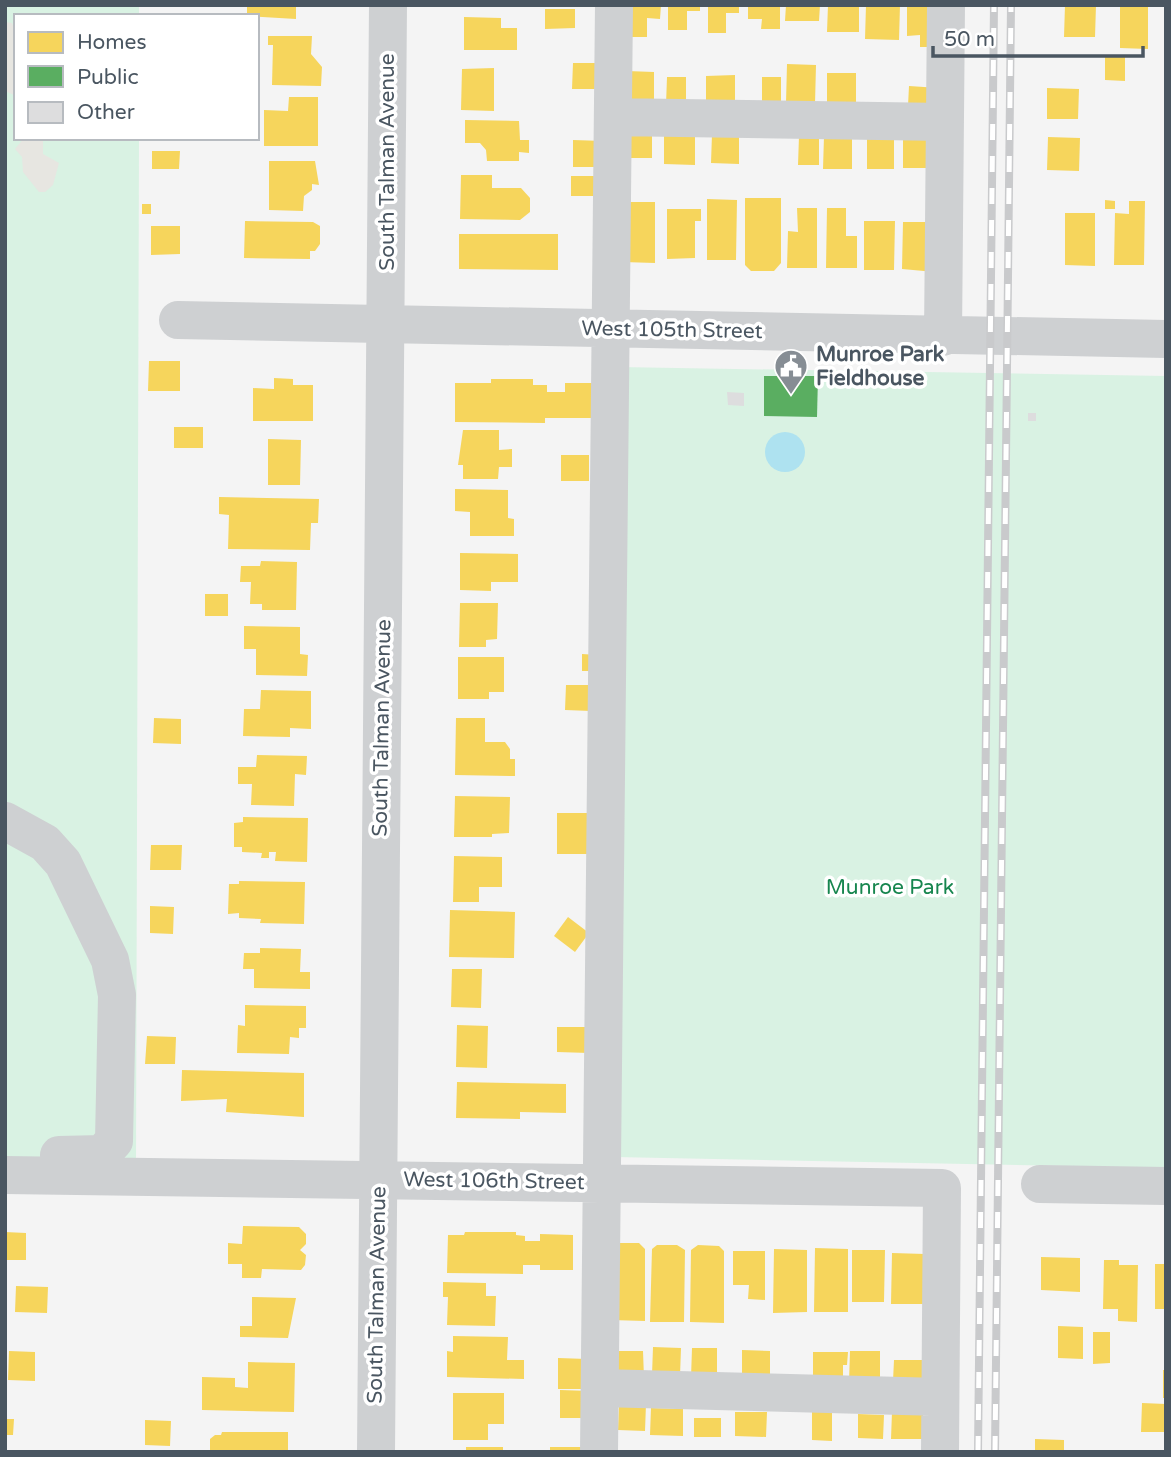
<svg xmlns="http://www.w3.org/2000/svg" width="1171" height="1457" viewBox="0 0 1171 1457" font-family="'Varela Round',sans-serif">
<style>
.green{fill:#d9f2e3}
.sand{fill:#e7e6e1}
.water{fill:#aee2f0}
.homes{fill:#f6d55c}
.public{fill:#5aae61}
.building{fill:#ddddde}
.lines{fill:none;stroke-linecap:round;stroke-linejoin:round}
.minor{stroke:#ced0d2;stroke-width:38}
.rail-casing{stroke:#c9cacc;stroke-width:8}
.rail{stroke:#fff;stroke-width:5;stroke-dasharray:16;stroke-linecap:butt}
.labels{text-anchor:middle;dominant-baseline:central;stroke-width:7;stroke-linejoin:round;paint-order:stroke}
.street-label{font-size:21px;fill:#4a5661;stroke:#fff}
.poi-label{font-size:21px;font-weight:bold;fill:#4a5661;stroke:#fff;text-anchor:start}
.park-label{font-size:21px;fill:#17864f;stroke:#fff}
</style>
<rect width="100%" height="100%" fill="#f4f4f4"/>
<path class="green" d="M5,5h134v11h-123v122h123l-3,1030 -131,-2z
M619,367l547,9v792l-552,-11z"/>
<path class="sand" d="M5,22l7,1 4,11v62l-11,-5z
M24,138h19v16l16,9 -6,22 -8,7h-6l-16,-20 -1,-15 -7,-8z"/>
<path class="water" d="M765 452a20 20 0 1 1 40 0a20 20 0 1 1-40 0Z"/>
<path class="homes" d="M247,5h49v14l-49,-3z
M629,5h32l-1,14 -13,-1v19h-18z
M668,5h32v6h-13v19h-19z
M708,5h31v8h-13v20h-18z
M748,5h32v24h-19l1,-10h-14z
M786,5h34l-1,16h-34z
M828,5h31v27h-32z
M866,5h34l-1,35 -34,-1z
M907,5h33l-9,42h-11v-12l-13,1z
M1065,5h31l-1,32h-31z
M1120,5h28v44l-28,-1z
M545,9h30v19l-30,1z
M464,17l37,1v10h16v22h-53z
M268,36h44l-1,18 11,13 -1,19 -49,-1 1,-40h-5z
M1105,55h20v26l-20,-1z
M573,63h31l-1,26h-31z
M787,64l29,1 -1,39 -29,-1z
M494,68v43l-33,-1 1,-41z
M627,71l27,1v29h-27z
M827,73h29v29h-29z
M735,75v31l-29,-1v-29z
M667,77h19v28h-20z
M762,77h19v29h-19z
M909,86l30,2 -1,19 -30,-1z
M1047,88l32,1 -1,30h-31z
M289,97h29v49h-54v-36l24,1z
M465,120l54,1 1,19h9v13l-10,-1v9h-32l-1,-11 -6,-7h-15z
M625,129h27v29h-28z
M712,134l27,1v29l-28,-1z
M664,136h31v29l-31,-1z
M799,136h20v29h-21z
M824,136h28v33h-29z
M1048,137l32,1 -1,33 -32,-1z
M903,138h34l-1,30h-33z
M867,139h27v30h-27z
M573,140l30,1v26h-30z
M152,151h28l-1,18h-27z
M269,161h46l4,24 -7,-1v6l-8,6 -1,15 -34,-1z
M461,175h31v13h29l9,10v14l-10,8 -60,-1z
M571,176h28v20h-28z
M745,198h36v65l-7,8h-23l-6,-6z
M707,199l30,1 -1,60h-29z
M1105,200l10,1v8h-10z
M1129,201h16l-1,64h-30l1,-52 14,1z
M623,202h32v61l-32,-1z
M142,204h9v10h-9z
M797,208h20v60h-30l1,-37 10,1z
M827,208h19v28h11v32h-31z
M667,209h34v12h-6v37l-28,1z
M1065,213h30v53l-30,-1z
M245,221l68,1 7,4v18l-5,7h-5v8l-66,-1z
M864,221h31l-1,49h-30z
M903,222h32v50l-33,-3z
M151,226h29v28l-29,1z
M459,234h99v36l-99,-1z
M149,361h31v30h-32z
M274,378l19,1v6h20v36h-60v-33l21,1z
M491,379h42v6h14v7h18v-9h38l-1,35h-57v5l-90,-1v-39h36z
M174,427h29v21h-29z
M463,430h36v20l13,-1v18h-13l-1,12h-35v-14h-5z
M268,439l33,1 -1,45h-32z
M561,455h28v26h-28z
M455,489l53,1v28l6,1v17h-44v-24l-15,-1z
M219,497l100,2 -1,24h-7l-1,27 -82,-1 1,-34 -10,-1z
M460,553l58,1v28h-27v9l-31,-1z
M261,561l36,1 -1,48h-34v-6h-12l1,-22h-11l1,-16h19z
M205,594h23v22h-23z
M460,603h38l-1,36 -11,1v7h-27z
M244,626l56,1v27l8,1 -1,21 -51,-1v-26h-12z
M582,654l16,1v16h-16z
M458,657h46v35h-15v7h-31z
M566,685h25v26l-26,-1z
M261,690l50,1v38l-21,-1v9l-47,-1 1,-27h16z
M154,718l27,1v25l-28,-1z
M456,718h29v24h20l5,7v10h5v17l-60,-1z
M257,755l50,1 -1,19 -11,-1 -1,32 -43,-1 1,-21h-14v-17h18z
M455,796l55,1 -1,36 -17,1v3h-38z
M557,813h33v41h-33z
M243,817l65,1 -1,44 -32,-1 1,-9h-7v6h-8l1,-5 -20,-1v-5h-8v-24l9,-1z
M151,845h31l-1,25h-31z
M454,856l48,1v30h-23v15h-26z
M239,881l66,1 -1,42 -44,-1 1,-4 -22,-1v-5l-11,1 1,-30h10z
M150,906l24,1 -1,27 -23,-1z
M450,910l65,2 -1,46 -65,-1z
M568,917l21,16 -14,19 -21,-16z
M260,948l41,1 -1,23h10v17l-56,-1v-19h-11l1,-16h16z
M452,969h30l-1,39 -30,-1z
M245,1005l61,1v22h-7v10l-9,-1 -1,17 -52,-1 1,-28 7,1z
M457,1025l31,1 -1,42 -31,-1z
M557,1027h32v26l-32,-1z
M147,1036l29,1 -1,27h-30z
M182,1070l122,3v44l-78,-5 1,-13 -46,2z
M457,1082l109,2v29l-46,-1v7l-64,-1z
M243,1226l56,1 7,7v10l-6,6 6,5 -1,10 -4,5 -39,-1 -1,9h-19v-14h-14v-21l14,1z
M5,1232l21,1v27h-21z
M465,1232h51v3l9,1v5h15v-7l33,1v35h-33v-5h-17v9l-76,-1 1,-38h16z
M618,1243h21l6,6v72l-34,-1z
M657,1245h20l8,5 -1,72h-34l2,-73z
M698,1245l21,1 5,5v72l-34,-1 1,-72z
M815,1248l33,1v63h-34z
M774,1249l33,1v62l-34,1z
M852,1250h33l-1,52h-32z
M733,1251h32v49l-17,-1 1,-14h-16z
M892,1253l33,1v50h-34z
M1041,1257l39,1v34l-39,-2z
M1104,1260h15v5h19l-1,57 -19,-1v-12h-15z
M1155,1264h11v45h-11z
M443,1282l43,1v13h10l-1,30 -48,-1 1,-28h-5z
M16,1286l32,1 -1,26 -32,-1z
M252,1297l44,1 -8,40 -48,-1v-11h12z
M1058,1326l25,1v32l-25,-1z
M1093,1332h17v31l-17,1z
M453,1336l55,1 -1,23h17v19l-77,-2v-26l6,1z
M653,1347l28,1 -1,28 -28,-1z
M692,1348h25v30h-26z
M742,1350l28,1v30h-28z
M9,1351l26,1v29l-27,-1z
M612,1351h31l1,27 -32,-1z
M850,1351h30v32l-31,-1z
M813,1352h35l-1,13h-4v17h-30z
M558,1358l29,1v30h-29z
M894,1360h30l-1,22 -30,-1z
M248,1362l47,1 -1,49 -92,-2v-33l33,1v9l13,1z
M1163,1370h3v28h-3z
M560,1390l30,1 -1,27h-29z
M453,1393h51v31h-16v16h-35z
M1142,1403l24,1v28h-25z
M619,1404h27l-1,27 -27,-1z
M651,1408l32,1v27l-33,-1z
M812,1410l20,1v30l-20,-1z
M735,1412h32l-1,25 -31,-1z
M892,1412h31v27h-32z
M858,1414l26,1 -1,24 -25,-1z
M694,1418h27v19h-27z
M5,1419h9l-1,16h-8z
M145,1420l26,1 -1,25 -25,-1z
M222,1432h66v20h-78v-13l5,-4h6z
M1035,1439l29,1v12h-29z
M466,1447h37v5h-37z
M550,1447h35v5h-35z"/>
<path class="public" d="M764,376h54l-1,41 -53,-1z"/>
<path class="building" d="M727,392l17,1v13l-16,-1z
M1028,413h8v8h-8z"/>
<g class="lines">
<path class="minor" d="M613,117l332,5
M178,320l988,19
M943,337l3,-332
M5,821l40,22 18,20 47,97 7,35 -3,146 -12,13 -43,1
M5,1175l937,13 -2,264
M1040,1184l126,2
M600,1388l340,9
M376,1452l12,-1447
M599,1452l15,-1447"/>
<defs>
<path id="rail" d="M978,1452l16,-1447
M995,1452l16,-1447"/>
</defs>
<use href="#rail" class="rail-casing"/>
<use href="#rail" class="rail"/>
</g>
<defs>
<symbol id="civic-pin" viewBox="-11 -11 22 30"><path d="M0 17L-7.5 6A9.5 9.5 0 1 1 7.5 6Z" fill="#868d94" stroke="#fff"/><path d="M-.6-6.5H3V-4.5H.6V-3L4-1V1h2V6H-6V1h2V-1L-.6-3ZM-1.2 2.5V6h2.4V2.5Z" fill="#fff"/></symbol>
</defs>
<g fill-rule="evenodd">
<use href="#civic-pin" x="772" y="347" width="38" height="52"/>
</g>
<g class="labels">
<g class="street-label">
<text transform="translate(387 162) rotate(-90)">South Talman Avenue</text>
<text transform="translate(672 330) rotate(1)">West 105th Street</text>
<text transform="translate(382 728) rotate(-89)">South Talman Avenue</text>
<text transform="translate(494 1181) rotate(1)">West 106th Street</text>
<text transform="translate(377 1295) rotate(-89)">South Talman Avenue</text>
</g>
<g class="poi-label">
<text x="816" y="354">Munroe Park<tspan x="816" dy="24">Fieldhouse</tspan></text>
</g>
<g class="park-label">
<text x="890" y="887">Munroe Park</text>
</g>
</g>
<rect width="1171" height="1457" fill="none" stroke="#4a5661" stroke-width="14"/>
<rect x="14" y="14" width="245" height="126" fill="#ffffff" stroke="#b7bbc0" stroke-width="2"/>
<rect x="28" y="32" width="35" height="21" fill="#f6d55c" stroke="#b7bbc0" stroke-width="2"/>
<text x="77" y="49" font-size="21" fill="#4a5661">Homes</text>
<rect x="28" y="66" width="35" height="21" fill="#5aae61" stroke="#b7bbc0" stroke-width="2"/>
<text x="77" y="84" font-size="21" fill="#4a5661">Public</text>
<rect x="28" y="102" width="35" height="21" fill="#ddddde" stroke="#b7bbc0" stroke-width="2"/>
<text x="77" y="119" font-size="21" fill="#4a5661">Other</text>
<path d="M933 46v10h210v-10" fill="none" stroke="#4a5661" stroke-width="3.5"/>
<text x="944" y="46" font-size="21" fill="#4a5661" stroke="#ffffff" stroke-width="5" paint-order="stroke">50 m</text>
</svg>
